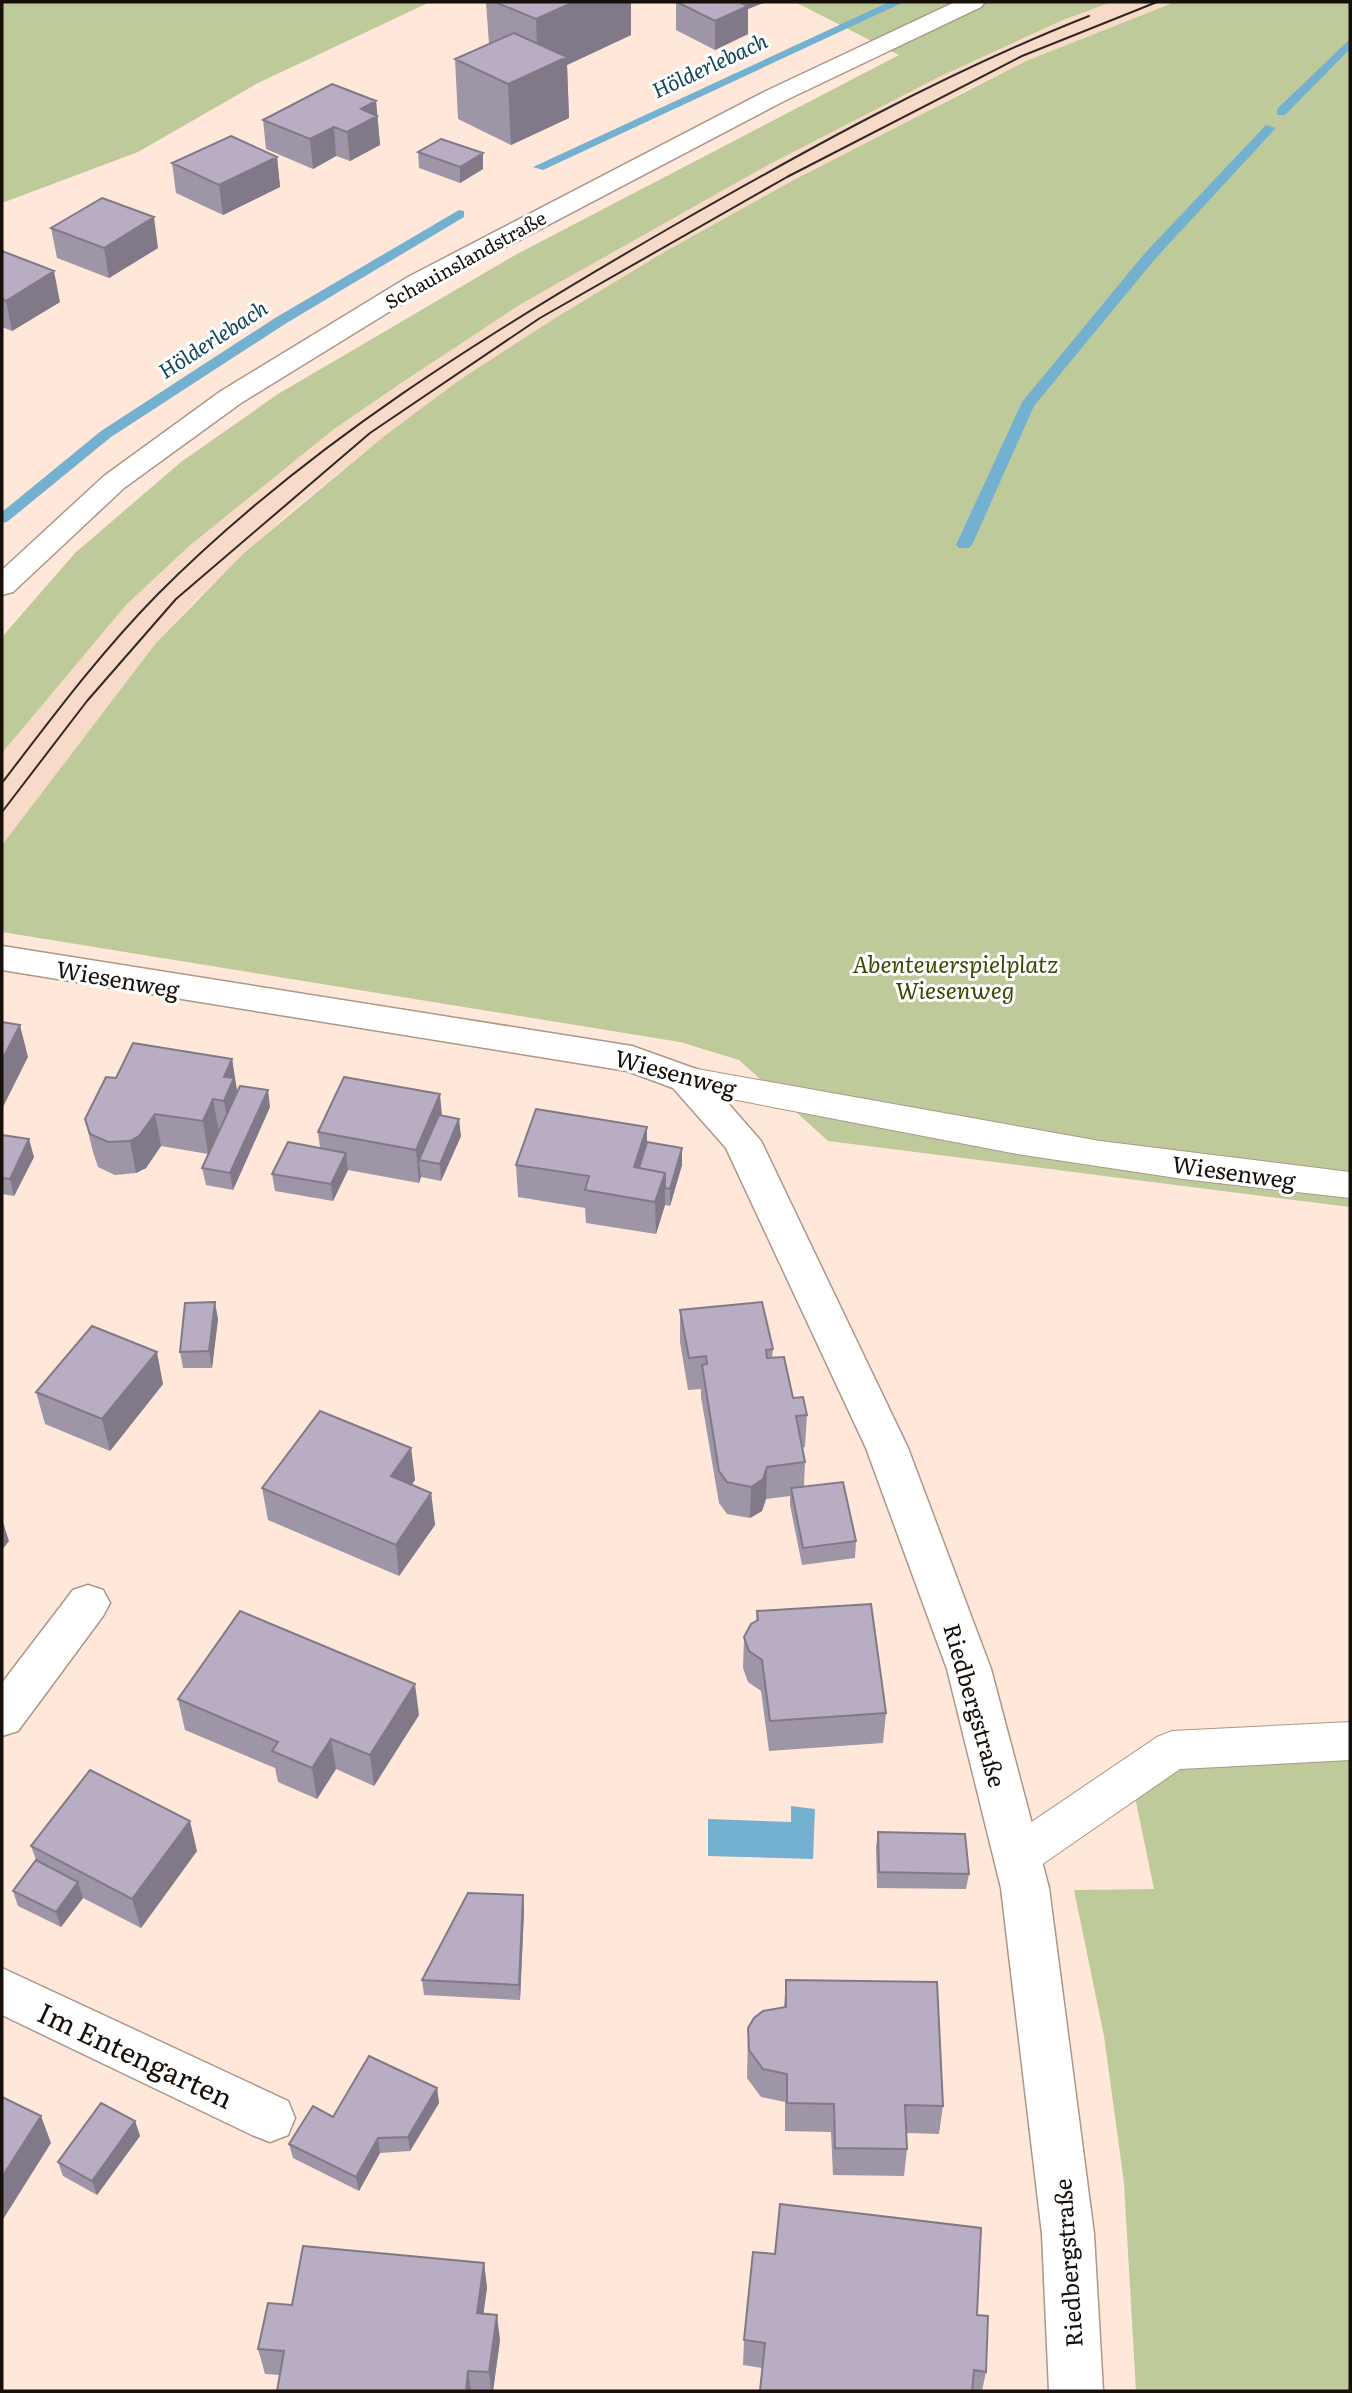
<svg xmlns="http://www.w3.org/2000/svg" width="1352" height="2393" viewBox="0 0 1352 2393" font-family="Literata,serif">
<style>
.built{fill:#f7dac7}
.green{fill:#bfca9b}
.water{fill:#74b0d0}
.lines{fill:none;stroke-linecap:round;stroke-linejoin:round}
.stream{fill:#74b0d0;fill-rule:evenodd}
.service-casing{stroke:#ac978a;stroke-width:2}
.minor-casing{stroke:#ac978a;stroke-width:3}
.secondary-casing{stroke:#ac978a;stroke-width:3}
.service{fill:#fff;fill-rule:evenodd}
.minor{fill:#fff;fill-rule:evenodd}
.secondary{fill:#fff;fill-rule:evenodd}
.tram{stroke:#322923;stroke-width:2}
.wall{fill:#9e95a7}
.shaded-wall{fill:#817988}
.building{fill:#b8adc2;stroke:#817988;stroke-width:2}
.labels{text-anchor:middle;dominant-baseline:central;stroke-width:6;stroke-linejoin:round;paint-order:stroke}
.far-street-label{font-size:19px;fill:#160f0a;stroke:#fff}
.far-water-label{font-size:21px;font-style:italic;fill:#12445b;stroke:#fff}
.park-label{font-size:23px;font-style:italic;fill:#3e4804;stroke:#fff}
.street-label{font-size:23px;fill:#160f0a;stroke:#fff}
.near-street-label{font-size:28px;fill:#160f0a;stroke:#fff}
</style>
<rect width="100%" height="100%" fill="#ffe8d9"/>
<path class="built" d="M1112,2h63l-149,59 -60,29 -414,230 -94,61 -75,56 -92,74 -96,90 -39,42 -154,202v-92l124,-148 62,-58 146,-118 187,-125 247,-139 171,-88 124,-57z"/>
<path class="green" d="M2,2h428l-172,81 -120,69 -136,51z
M795,2h317l-49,18 -124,57 -171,88 -247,139 -121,80 -66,45 -146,118 -62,58 -124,148v-116l73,-84 106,-91 97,-68 239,-140 382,-199z
M1175,2h175v1205l-522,-66 -89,-81 -59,-18 -678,-110v-87l154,-202 88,-90 139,-116 75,-56 94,-61 114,-69 126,-70 234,-120z
M1350,1760v631h-214l-12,-208 -20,-147 -30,-146 80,-1 -19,-92 46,-35z"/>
<path class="water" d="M791,1806l24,3 -2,50 -105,-3v-37l83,3z"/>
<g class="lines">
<path class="stream" d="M889,2h15l-361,168 -10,-3z
M1350,39v10l-65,66h-8v-6z
M1266,125l10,3 -121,131 -121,147 -62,139 -3,3h-10l-3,-3 66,-143 123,-149z
M459,210l5,1v6l-179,107 -174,113 -104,85 -5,1v-11l99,-81 174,-113z"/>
<defs>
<path id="service" d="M686,1067l414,74 250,31v26l-167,-19 -166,-25 -343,-66 -6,-9 6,-9z
M1350,1722v38l-170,9 -146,101 -16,6 -16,-6 -6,-14 6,-14 155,-105 15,-6z"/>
<path id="minor" d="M2,946l630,100 67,24 62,71 147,307 83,221 58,219 45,346 9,157h-54l-7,-157 -41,-346 -54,-219 -81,-221 -140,-300 -53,-60 -46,-17 -625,-101z
M88,1585l15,5 7,13 -7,13 -85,115 -16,5v-53l71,-93z
M2,1968l286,133 7,17 -7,17 -18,7 -18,-7 -250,-120z"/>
<path id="secondary" d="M955,2h30l-4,5 -197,94 -358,188 -185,114 -117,85 -111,104 -11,3v-25l102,-94 117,-85 187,-114 358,-186z"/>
</defs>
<use href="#service" class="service-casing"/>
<use href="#minor" class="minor-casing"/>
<use href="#secondary" class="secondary-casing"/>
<use href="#service" class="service"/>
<use href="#minor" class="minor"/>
<use href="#secondary" class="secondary"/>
<path class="tram" d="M2,783c49,-64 98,-130 155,-188 150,-151 332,-263 516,-369 135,-77 271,-153 416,-210
M2,812l85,-111 89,-102 194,-166 170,-115 247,-141 235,-121 135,-54"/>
</g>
<path class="wall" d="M486,2h145v33l-64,30 2,53 -58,27 -53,-26 -3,-60 34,-15z
M676,2h89l-17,7v25l-33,16 -39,-20z
M376,101l4,44 -30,16 -14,-5 -23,13 -47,-20 -3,-29z
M418,152l65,17 -23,14 -41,-15z
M277,157l3,30 -57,28 -47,-22 -4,-30z
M51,228l107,20 -49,30 -52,-20z
M2,251l58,51 -48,29 -10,-4z
M232,1059l5,32 33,16 -37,83 -27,-5 -4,-17 17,-36 -11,22 -47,-8 -15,22 -10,5 -21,2 -17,-8 -5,-15 -8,-33 31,-41z
M442,1116l19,20 -20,45 -20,-4 -2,6 -71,-13 -15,31 -58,-10 -3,-17 48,-26 -2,-16z
M2,1135l32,22 -20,39 -12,-2z
M647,1142l35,23 -12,41 -5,-1 -9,29 -70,-11 -1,-15 -67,-11 -2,-32z
M680,1310l93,39 -1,9 21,40 14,17 -2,32 -3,1 3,14 -1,25 52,54 -1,17 -53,7 -12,-60v-9l-24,3 -4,12 -12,7 -23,-4 -8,-11 -18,-106v-8l-13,1 -8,-48z
M218,1319l-6,49h-29l-3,-16z
M163,1384l-53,67 -65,-27 -9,-32z
M411,1448l4,32 -4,5 20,8 4,32 -36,51 -131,-56 -6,-32z
M757,1611l129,102 -3,30 -114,8 -8,-60 -13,-9 -5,-14 1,-31 12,-16z
M178,1699l241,16 -45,71 -38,-17 -19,30 -39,-17 -3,-14 -90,-38z
M878,1832l91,42 -3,15 -89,-1 -1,-41z
M31,1846l166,5 -56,77 -58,-30 -22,29 -43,-21 -5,-15 23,-31z
M523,1895l1,16 -4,89 -96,-5 -2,-15z
M786,1980l157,126 -4,28 -32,-1v16l-3,27 -71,-1 -2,-43 -46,-1v-29l-24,-5 -14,-19 1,-50 36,-21z
M437,2088l2,15 -29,48 -30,2 -21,38 -66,-33 -4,-14 44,-27z
M135,2121l5,15 -43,59 -34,-19 -5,-14z
M484,2263l3,25 -4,26 17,26 -7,51h-216l3,-16 -15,-1 -7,-25 34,-44z
M977,2315l9,57 -4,19h-222l2,-23 -19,-3 1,-25z"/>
<path class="shaded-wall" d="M574,2h57v33l-64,30 2,53 -58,27 -3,-61 30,-14 -2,-51z
M747,2h18l-17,7v25l-33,16v-29l32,-15z
M376,101l4,44 -30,16 -3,-29 14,-23z
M334,127l2,29 -23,13 -3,-30z
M483,153v16l-23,14v-16z
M277,157l3,30 -57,28 -4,-30z
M154,217l4,31 -49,30 -5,-30z
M54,271l6,31 -48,29 -6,-30z
M20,1025l8,32 -26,52v-49z
M232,1059l5,32 -7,42 -6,-32v-24z
M268,1090l2,17 -37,83 -3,-17z
M440,1094l3,32 -24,34 2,17 -2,6 -3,-33z
M213,1099l6,33 -11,22 -5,-33z
M155,1114l6,32 -15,22 -10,5 -6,-32z
M459,1119l2,17 -20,45 -1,-17z
M647,1127v32l-7,25 -6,-17z
M29,1139l5,18 -20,39 -4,-17z
M682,1148v17l-12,41v-17z
M346,1153l2,17 -15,31 -2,-17z
M665,1173v32l-9,29 -1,-32z
M215,1302l3,17 -6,49 -3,-17z
M157,1352l6,32 -53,67 -8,-32z
M411,1448l4,32 -20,28 -4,-32z
M767,1467l-1,32 -4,12 -12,7 1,-31z
M431,1493l4,32 -36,51 -3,-31z
M2,1519l7,22 -7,9z
M415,1684l4,31 -45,71 -4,-31z
M331,1739l5,30 -19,30 -5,-31z
M190,1821l7,30 -56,77 -9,-29z
M78,1882l5,16 -22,29 -5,-15z
M523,1895l1,16 -4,89 -1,-15z
M437,2088l2,15 -29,48 -2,-14z
M41,2116l10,27 -49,78v-44z
M135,2121l5,15 -43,59 -5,-14z
M378,2138l2,15 -21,38 -3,-14z
M484,2263l3,25 -7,51 -3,-26z
M497,2315l3,25 -7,51h-2l-2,-19z
M468,2371l3,20h-5z"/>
<path class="building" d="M495,2h79l-38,17z
M677,2h62l9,4 -33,15z
M514,33l53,24 -59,27 -53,-25z
M332,84l44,17 -15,8 16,7 -30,16 -13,-5 -24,12 -47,-19z
M231,136l46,21 -58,28 -47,-22z
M441,139l42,14 -23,14 -42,-15z
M102,198l52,19 -50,31 -53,-20z
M2,251l52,20 -48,30 -4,-2z
M2,1022l18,3 -18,35z
M133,1043l99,16 -8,18 10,1 -10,23 -11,-2 -10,22 -48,-7 -16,22 -9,5 -22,1 -18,-8 -5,-15 21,-42 10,1z
M344,1077l96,17 -24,56 -98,-18z
M240,1086l28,4 -38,83 -28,-5z
M536,1109l111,18 -13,40 31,6 -10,29 -70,-12 4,-14 -73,-11z
M439,1115l20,4 -19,45 -21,-4z
M2,1135l27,4 -19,40 -8,-1z
M288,1142l58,11 -15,31 -59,-10z
M647,1142l35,6 -12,41 -5,-1v-15l-26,-5z
M215,1302l-6,49 -29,1 5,-49z
M762,1302l11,47 -7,1 1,8 17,-1 9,41 10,-1 4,18 -11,1 9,46 -38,5 -4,12 -12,8 -24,-5 -8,-11 -17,-106 5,-1 -1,-8 -17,2 -9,-48z
M92,1326l65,26 -55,67 -66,-27z
M320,1411l91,37 -20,28 40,17 -35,52 -134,-57z
M843,1482l13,59 -53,7 -12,-60z
M871,1604l15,109 -116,8 -8,-61 -13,-9 -5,-14 7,-13 7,-4 -1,-9z
M240,1611l175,73 -45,71 -39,-16 -19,29 -40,-17 6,-9 -100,-43z
M90,1770l100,51 -58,78 -101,-53z
M878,1832l87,2 4,40 -90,-2z
M36,1860l42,22 -22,30 -43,-21z
M468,1893l55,2 -4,90 -97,-5z
M786,1980l151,2 6,124 -38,-1 2,44 -72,-1 -1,-44 -47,-1v-29l-24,-5 -14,-19 -1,-22 6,-10 9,-7 23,-4z
M369,2056l68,32 -29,49 -30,1 -22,39 -67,-33 24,-38 20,11z
M2,2097l39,19 -39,61z
M101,2103l34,18 -43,60 -34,-19z
M780,2204l201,24 -4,87 11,1 -2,56 -12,-2 -2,21h-212l5,-48 -21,-3 9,-88 22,2z
M303,2246l181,17 -7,50 20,2 -8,57 -21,-1 -2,20h-189l7,-40 -26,-2 10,-46 24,2z"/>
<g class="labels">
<g class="far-street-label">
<text transform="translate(465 259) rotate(-29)">Schauinslandstraße</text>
</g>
<g class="far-water-label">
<text transform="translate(709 64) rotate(-25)">Hölderlebach</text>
<text transform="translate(212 338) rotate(-33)">Hölderlebach</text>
</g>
<g class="park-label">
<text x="955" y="963">Abenteuerspielplatz<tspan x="955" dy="26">Wiesenweg</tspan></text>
</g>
<g class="street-label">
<text transform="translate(118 978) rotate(10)">Wiesenweg</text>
<text transform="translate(676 1072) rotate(15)">Wiesenweg</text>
<text transform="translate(1234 1171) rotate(8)">Wiesenweg</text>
<text transform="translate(976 1705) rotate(74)">Riedbergstraße</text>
<text transform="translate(1067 2263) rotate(-94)">Riedbergstraße</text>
</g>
<g class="near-street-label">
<text transform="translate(136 2054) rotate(25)">Im Entengarten</text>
</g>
</g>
<rect width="1352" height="2393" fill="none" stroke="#160f0a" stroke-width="7"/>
</svg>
